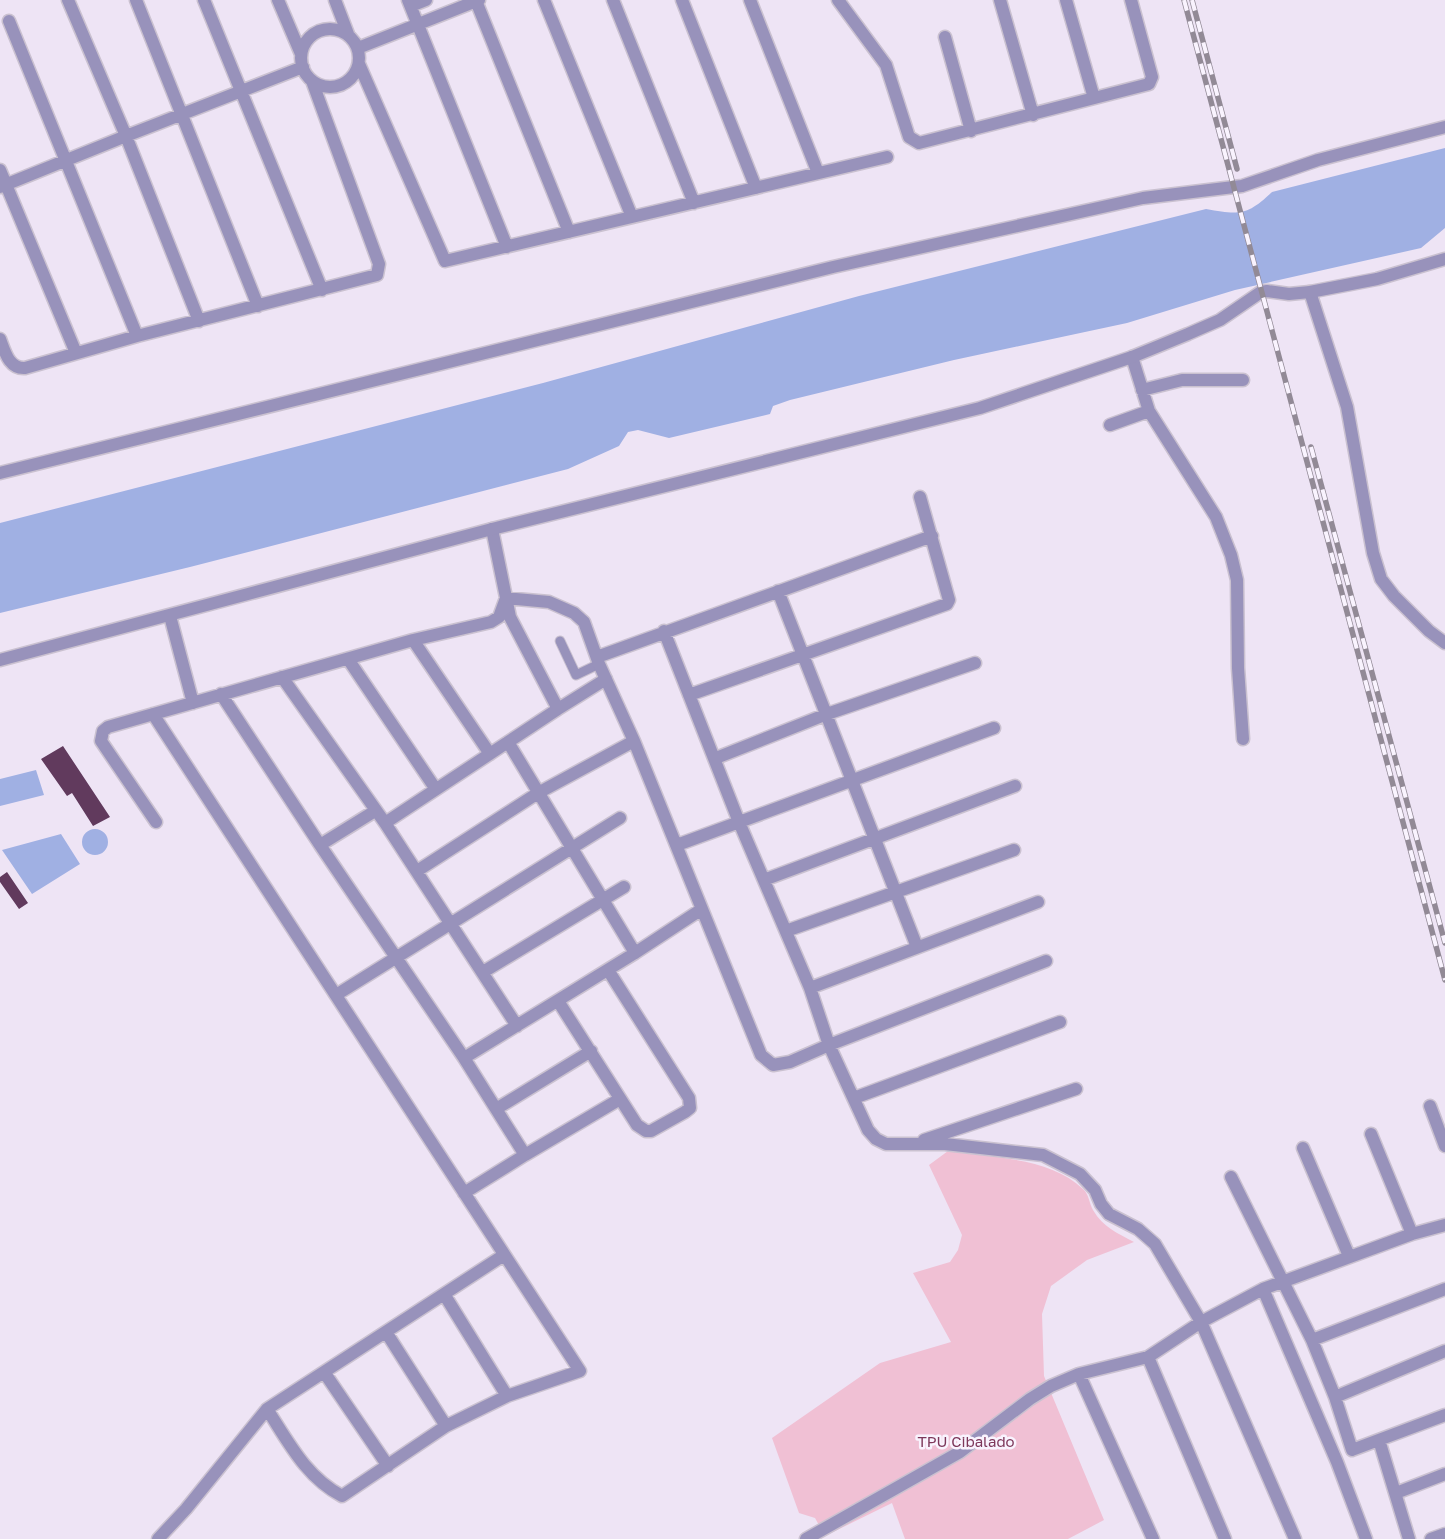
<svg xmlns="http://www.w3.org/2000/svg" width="1445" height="1539" viewBox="0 0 1445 1539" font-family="'Golos Text',sans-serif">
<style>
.green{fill:#f0c0d4}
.water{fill:#a0b0e3}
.building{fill:#613a5d}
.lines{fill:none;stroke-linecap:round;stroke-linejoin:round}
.service-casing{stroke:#cac1d0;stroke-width:11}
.minor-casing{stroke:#cac1d0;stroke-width:15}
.tertiary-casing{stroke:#cac1d0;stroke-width:15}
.service{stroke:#9892bb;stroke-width:9}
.minor{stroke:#9892bb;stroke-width:12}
.tertiary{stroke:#9892bb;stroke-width:12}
.rail-casing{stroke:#928a96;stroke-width:5.5}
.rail{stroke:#f9f3fe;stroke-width:4;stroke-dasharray:11;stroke-linecap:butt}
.labels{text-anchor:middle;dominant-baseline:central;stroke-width:5;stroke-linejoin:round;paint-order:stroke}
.park-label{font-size:15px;fill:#7d375a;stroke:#f9f3fe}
</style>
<rect width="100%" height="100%" fill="#eee4f5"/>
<path class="green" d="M948,1151c44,7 102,6 135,38 6,5 6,14 10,21 10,17 24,23 41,32l-47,18 -36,26 -9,28 2,62 60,144 -36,19h-163l-13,-36 -67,33 -10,-18 -16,-5 -27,-75 108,-75 71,-21 -38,-69 37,-11 8,-12 4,-15 -33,-70z"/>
<path class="water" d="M1445,148v80l-24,20 -186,42 -108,33 -173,37 -164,40 -17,6 -3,8 -101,24 -31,-8 -10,2 -9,14 -51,23 -378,98 -190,46v-90l543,-140 316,-87 347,-87c33,6 41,7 66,-17z
M36,770l8,25 -44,11v-27z
M82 842a13 13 0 1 1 26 0a13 13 0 1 1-26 0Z
M61,834l19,30 -48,30 -30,-44z"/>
<path class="building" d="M63,746l47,71 -17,9 -21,-33 -5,3 -26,-37z
M7,872l21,31 -9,6 -19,-27v-5z"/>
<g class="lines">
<defs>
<path id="service" d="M560,641l16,34 23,-11"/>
<path id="minor" d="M68,0l58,136 73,185
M136,0l122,306
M204,0l118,290
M278,0l23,54
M335,0l13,34
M408,0l99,247
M544,0l88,217
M613,0l81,203
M682,0l74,188
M750,0l68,173
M838,0l48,65 23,72 10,6 230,-59 3,-7 -21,-77
M1000,0l33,115
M1066,0l28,98
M476,1l93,231
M411,6l15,-6
M9,21l128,315
M301 58a29 29 0 1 1 58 0a29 29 0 1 1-58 0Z
M945,37l26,94
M358,48l121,-48
M359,64l86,197 442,-104
M0,170l76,183
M0,187l126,-51 177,-69
M1310,292l37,115 26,146 8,26 13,17 35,35 16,12
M0,339c5,13 9,30 25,29l112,-32 240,-61 2,-11 -67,-183
M1132,357l17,54 67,106 15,38 6,25 1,88 5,71
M1142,390l40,-10h61
M1110,425l39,-14
M0,473l833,-206 310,-69 99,-12 76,-26 127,-33
M778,591l139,356
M170,616l23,87
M664,631l75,191 71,166 19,57 39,85 8,9 10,5h59l98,11 37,19 15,16 6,14 8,10 29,15 17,15 46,78 94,217
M413,640l77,114
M597,657l335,-121
M348,659l87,129
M282,677l103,146 132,203
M221,694l99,151 55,-34
M689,695l258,-91 2,-4 -29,-103
M558,709l48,-30
M153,714l427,657 -73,25 -61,30 -104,70c-36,-19 -53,-53 -75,-87
M508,742l127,211
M716,758l111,-44 148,-51
M156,822l-55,-81 2,-10 5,-4 305,-87 78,-18 8,-5 7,-19 43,4 25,11 10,9 15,42 35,77 127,314 12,10 17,-3 39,-17 217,-84
M385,823l173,-114 -48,-92 -18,-88
M320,845l144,213 61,97
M677,845l317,-117
M417,871l121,-78 96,-52
M764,880l251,-94
M786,931l228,-81
M483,972l141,-85
M810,988l228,-86
M336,995l284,-177
M558,1001l79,124 9,6h5l34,-19 5,-4 -1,-10 -81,-128
M464,1058l171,-105 67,-44
M854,1098l206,-76
M1430,1106l15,40
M496,1109l95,-58
M1371,1134l41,100
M924,1140l152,-51
M1303,1148l46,108
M1231,1177l81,163 23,57 17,53 93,-35
M464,1193l61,-38 95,-56
M1263,1289l74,173 29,77
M444,1294l63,102
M386,1332l60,94
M1312,1340l133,-51
M1148,1357l77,182
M324,1372l64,94
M1079,1374l74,165
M1335,1397l110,-46
M1379,1440l30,99
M1396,1493l49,-19
M158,1539l28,-30 81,-100 237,-154
M806,1539l154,-87 70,-53 21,-13 28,-12 69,-17 53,-35 62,-33 149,-55 33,-9
M1431,1539l14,-5"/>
<path id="tertiary" d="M0,660l492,-131 488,-121 152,-51 56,-23 32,-14 41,-28 6,-1 22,3 21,-2 67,-13 68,-20"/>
</defs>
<use href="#service" class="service-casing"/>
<use href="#minor" class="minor-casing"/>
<use href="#tertiary" class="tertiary-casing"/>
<use href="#service" class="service"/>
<use href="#minor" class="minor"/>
<use href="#tertiary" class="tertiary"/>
<defs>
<path id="rail" d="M1184,0l261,980
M1192,0l45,169
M1311,447l134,496"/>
</defs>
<use href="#rail" class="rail-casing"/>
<use href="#rail" class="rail"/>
</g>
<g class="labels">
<g class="park-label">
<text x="966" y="1441">TPU Cibalado</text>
</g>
</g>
</svg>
